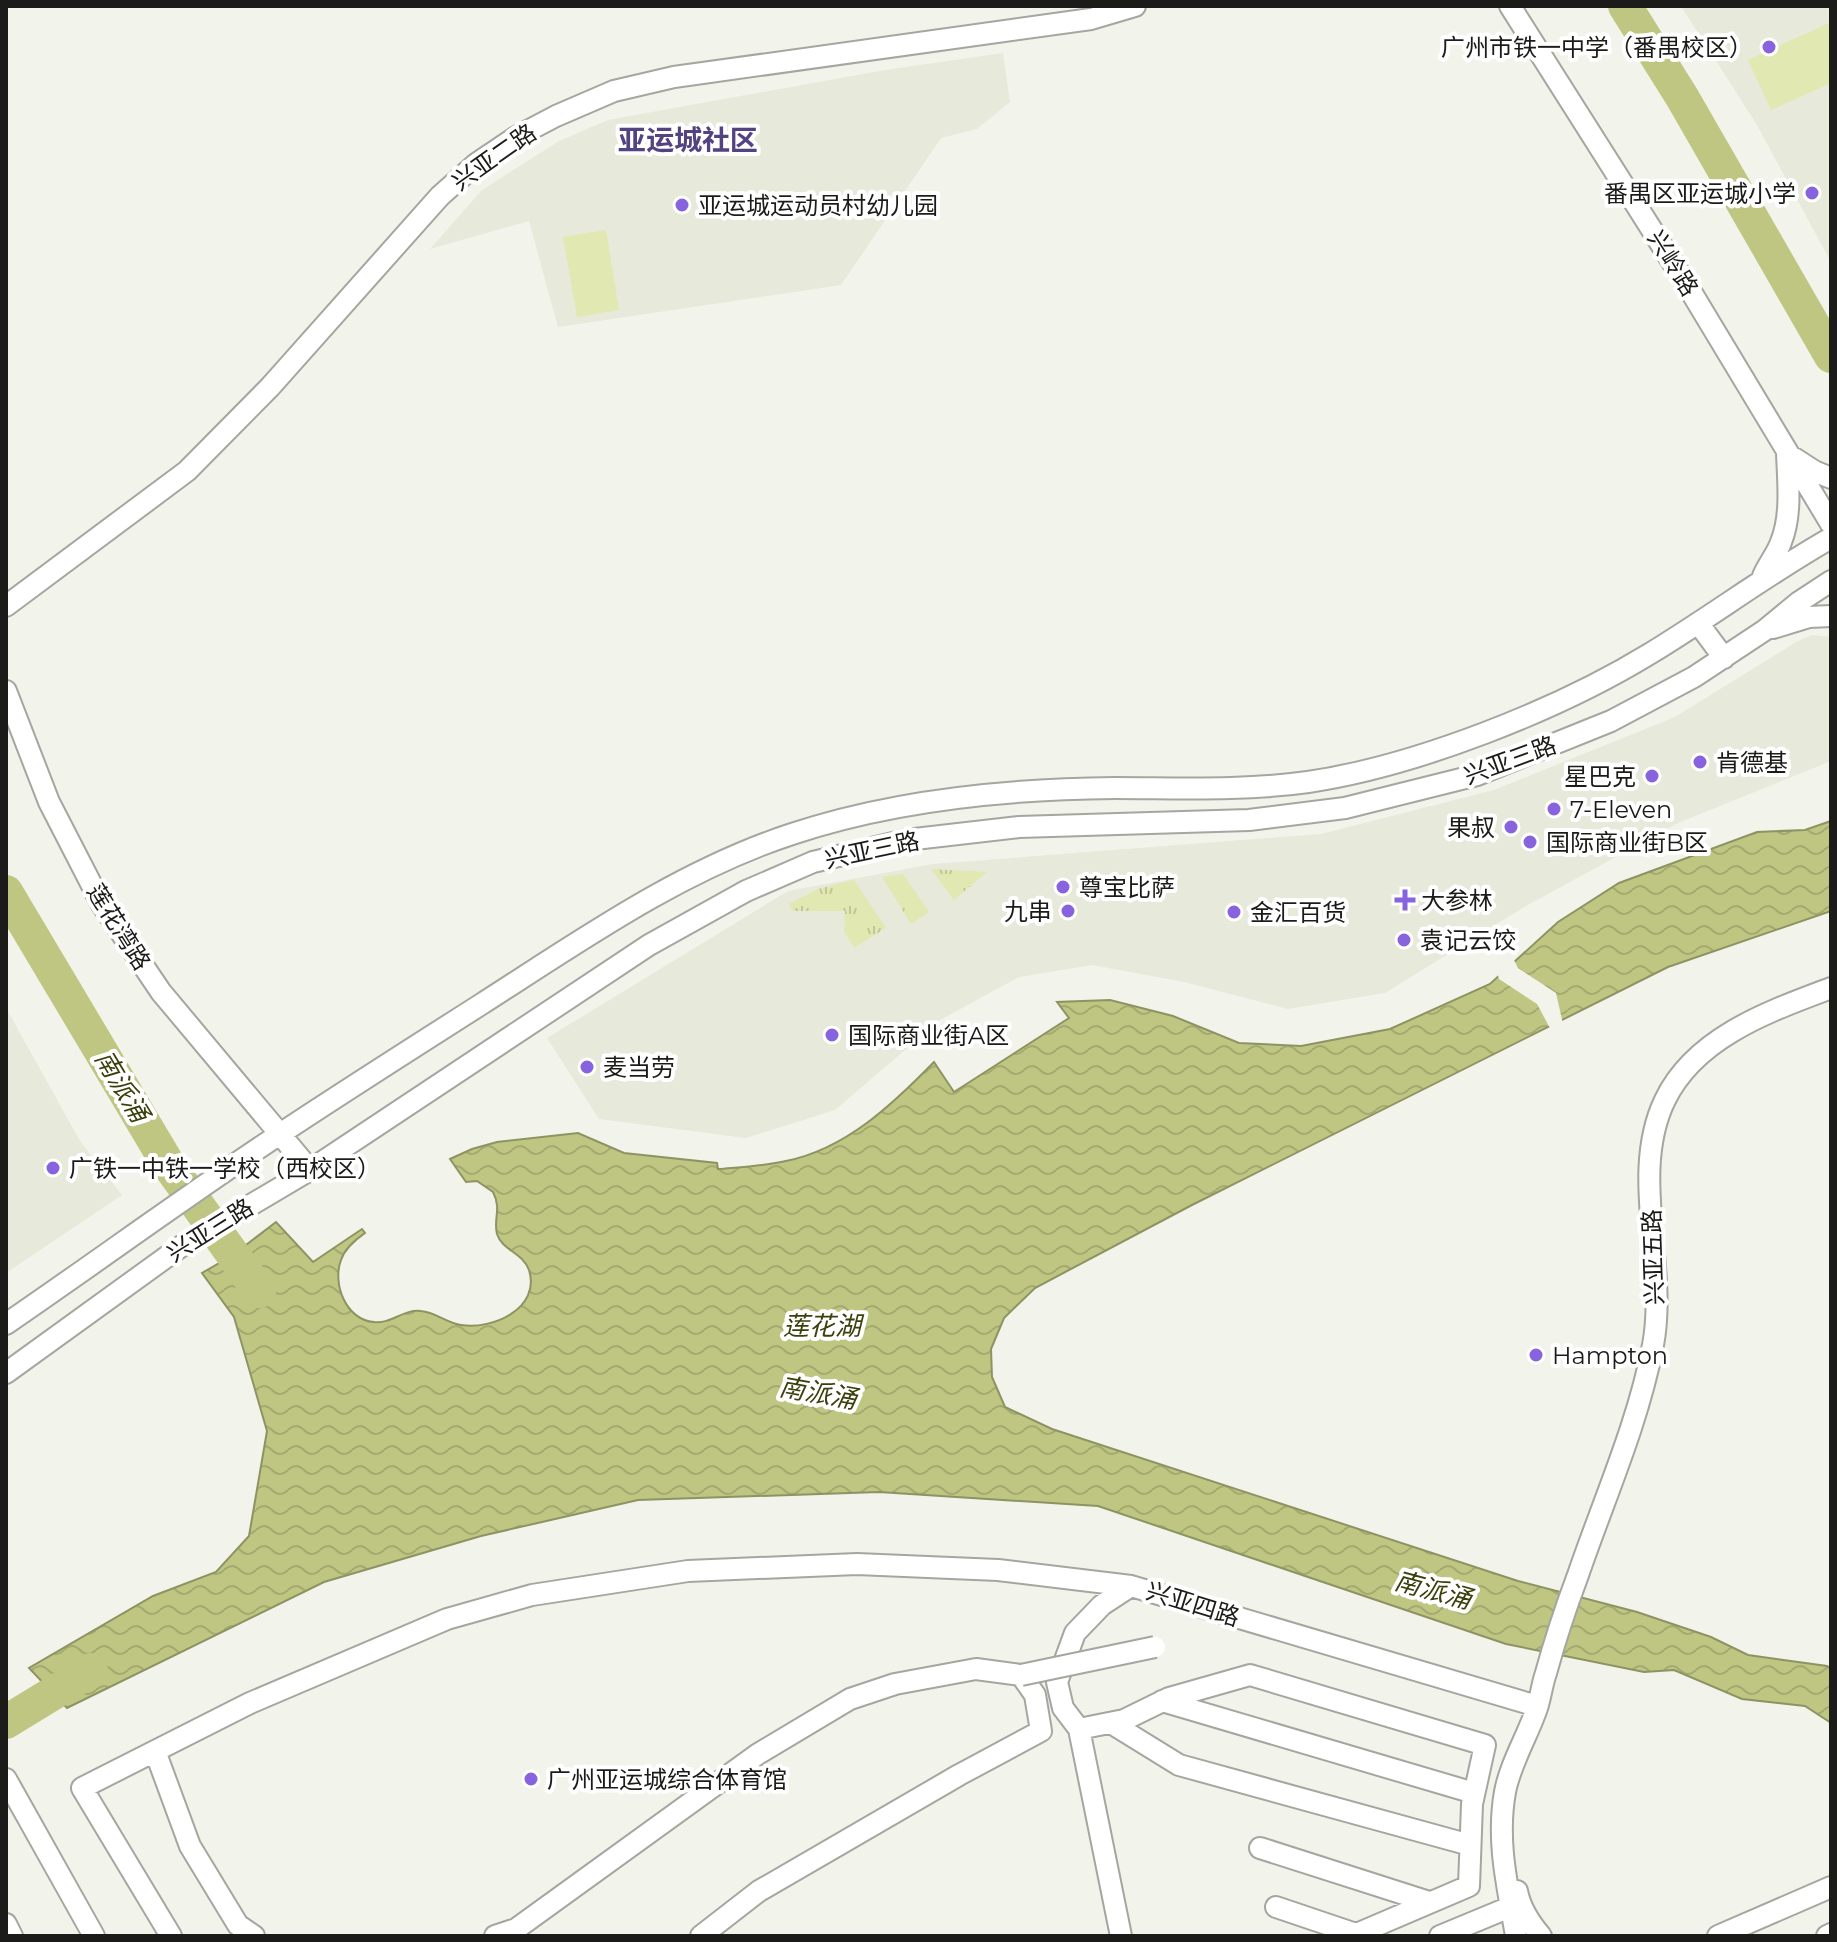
<svg xmlns="http://www.w3.org/2000/svg" width="1837" height="1942" viewBox="0 0 1837 1942" font-family="Montserrat,'Noto Sans SC',sans-serif">
<style>
.built{fill:#e7e9da}
.grass{fill:url(#grass-tufts)}
.garden{fill:#e2e8b1}
.water{fill:url(#water-waves);stroke:#8e9362;stroke-width:2}
.pier{fill:#f2f3eb}
.lines{fill:none;stroke-linecap:round;stroke-linejoin:round}
.river{stroke:#bfc682;stroke-width:34}
.minor-casing{stroke:#a5a69f;stroke-width:24}
.minor{stroke:#fff;stroke-width:20}
.minor-bridge-casing{stroke:#a5a69f;stroke-width:24;stroke-linecap:butt}
.minor-bridge{stroke:#fff;stroke-width:20}
.poi-dot{fill:#8763de;stroke:#fff;stroke-width:3}
.labels{text-anchor:middle;dominant-baseline:central;stroke-width:8;stroke-linejoin:round;paint-order:stroke}
.poi-label{font-size:24px;fill:#1b1c19;stroke:#fff;text-anchor:start}
.street-label{font-size:24px;fill:#1b1c19;stroke:#fff}
.water-label{font-size:26px;font-style:italic;fill:#3c400c;stroke:#fff}
.quarter-label{font-size:28px;font-weight:bold;fill:#534381;stroke:#fff}
</style>
<defs>
<pattern id="grass-tufts" width="24" height="20" patternUnits="userSpaceOnUse" patternTransform="scale(2)"><rect width="24" height="20" fill="#e2e8b1"/><path d="M3 7l-1-3M5 7V3M7 7l1-3M15 17l-1-3M17 17v-4M19 17l1-3" fill="none" stroke="#c1c698"/></pattern>
<pattern id="water-waves" width="16" height="10" patternUnits="userSpaceOnUse" patternTransform="scale(2)"><rect width="16" height="10" fill="#bfc682"/><path d="M0 5q4-4 8 0t8 0" fill="none" stroke="#a4aa70"/></pattern>
</defs>
<rect width="100%" height="100%" fill="#f2f3eb"/>
<path class="built" d="M1681,6h150v256l-74,-137z
M1003,53l7,49 -33,27 -36,9 -100,147 -283,42 -29,-106 -99,28 52,-59 77,-49 49,-21 277,-50z
M1812,635l19,2v124l-153,62 -152,83 -141,87 -97,16 -104,-27 -92,-17 -73,12 -79,43 -105,90 -89,28 -147,-19 -52,-81 241,-147 145,-27 388,-30 173,-44 181,-73 121,-75z
M6,1008l74,133 42,54 -116,78z"/>
<path class="grass" d="M931,869l56,3 -33,28z
M903,874l26,38 -18,12 -29,-47z
M854,880l32,48 -32,20 -10,-17 1,-20h-52l-4,-7 29,-15z"/>
<path class="garden" d="M1831,22v61l-60,27 -23,-50z
M606,230l13,80 -42,7 -14,-80z"/>
<path class="water" d="M1831,821v90l-163,56 -476,238 -157,83 -31,30 -13,31 1,28 13,30 47,22 466,152 119,31 74,25 37,18 79,11 4,3v54l-26,-17 -63,-7 -68,-29 -30,2 -138,-28 -408,-138 -219,-14 -241,8 -157,36 -157,46 -257,126 -38,-40 124,-72 63,-24 33,-36 18,-105 -33,-114 -32,-44 31,-18 43,-33 37,40 49,-33 3,4c-10,7 -20,15 -24,27 -9,24 5,60 33,62 18,2 29,-13 47,-11 14,1 26,12 40,14 32,5 80,-17 68,-55 -6,-17 -27,-20 -32,-36 -4,-15 5,-25 -4,-42l-16,-11 -11,1 -16,-23 22,-10 25,-7 81,-9 46,20 93,10 1,6c23,-2 46,-3 68,-8 60,-12 107,-57 148,-99l20,30 115,-74 -12,-16 53,-2 63,16 66,27 62,3 89,-17 100,-45 68,-62 61,-39 138,-51 48,-2z"/>
<path class="pier" d="M1513,958l5,10 38,25 7,31 -12,6 -14,-26 -38,-25 -2,-7z"/>
<g class="lines">
<path class="river" d="M1625,6l57,91 149,259
M6,892l162,272 91,127
M6,1722l85,-52"/>
<defs>
<path id="minor" d="M1510,6l180,284 141,234
M1794,458l20,13 17,7
M1763,576c5,-12 14,-22 18,-34 11,-27 7,-60 6,-89
M6,606l181,-135 83,-84 170,-191 36,-32 40,-27 40,-21 58,-25 60,-14 417,-58 44,-13
M1698,623l26,35
M1773,628l36,-11 22,-1
M6,691l43,111 52,101 60,89 149,178
M6,1324c92,-63 183,-130 277,-192 65,-43 131,-85 197,-127 100,-64 199,-134 312,-171 102,-34 216,-45 323,-46 64,0 129,3 193,-6 108,-16 250,-72 343,-129 61,-37 118,-80 180,-115
M6,1373l177,-128 127,-75 339,-225 97,-54 67,-29 93,-22 113,-13 230,-7 96,-12 132,-33 134,-54 83,-44 71,-47 34,-28 32,-21
M1162,1701l312,92
M1111,1723l68,42 291,80
M1079,1729l45,-9 45,-22 81,-23 235,70 -13,59 -3,82 -117,50
M155,1751l35,95 48,79 16,11
M6,1779l88,157
M1260,1848l169,54
M1517,1891c3,16 13,32 24,45
M1276,1907l80,27
M6,1924l6,12
M171,1936l-89,-148 168,-85 197,-84 85,-24 156,-24 169,-7 141,6 133,16
M495,1936l21,-7 242,-175 92,-55 45,-15 81,-15 45,6 14,20 6,36 -82,44 -200,116 -58,45
M1121,1936l-42,-207 -16,-21 -6,-26 18,-49 27,-28 29,-19 406,120
M1440,1936l70,-29
M1516,1936c-8,-48 -20,-94 -11,-144 5,-28 23,-57 32,-84 4,-12 5,-24 9,-35 9,-33 20,-66 32,-98 26,-76 60,-151 75,-230 15,-79 -24,-171 12,-245 30,-63 105,-89 166,-112
M1718,1936l113,-49
M1827,1936l4,-2"/>
</defs>
<use href="#minor" class="minor-casing"/>
<use href="#minor" class="minor"/>
<defs>
<path id="minor-bridge" d="M1021,1675l134,-28"/>
</defs>
<use href="#minor-bridge" class="minor-bridge-casing"/>
<use href="#minor-bridge" class="minor-bridge"/>
</g>
<g class="poi-dot">
<circle cx="1769" cy="47" r="8"/>
<circle cx="1812" cy="193" r="8"/>
<circle cx="682" cy="205" r="8"/>
<circle cx="1700" cy="762" r="8"/>
<circle cx="1652" cy="776" r="8"/>
<circle cx="1554" cy="809" r="8"/>
<circle cx="1511" cy="827" r="8"/>
<circle cx="1530" cy="842" r="8"/>
<circle cx="1063" cy="887" r="8"/>
<path d="M1401 888h8v8h8v8h-8v8h-8v-8h-8v-8h8z"/>
<circle cx="1068" cy="911" r="8"/>
<circle cx="1234" cy="912" r="8"/>
<circle cx="1404" cy="940" r="8"/>
<circle cx="832" cy="1035" r="8"/>
<circle cx="587" cy="1067" r="8"/>
<circle cx="53" cy="1168" r="8"/>
<circle cx="1536" cy="1355" r="8"/>
<circle cx="531" cy="1779" r="8"/>
</g>
<g class="labels">
<g class="poi-label">
<text x="1753" y="47" text-anchor="end">广州市铁一中学（番禺校区）</text>
<text x="1796" y="193" text-anchor="end">番禺区亚运城小学</text>
<text x="698" y="205">亚运城运动员村幼儿园</text>
<text x="1716" y="762">肯德基</text>
<text x="1636" y="776" text-anchor="end">星巴克</text>
<text x="1570" y="809">7-Eleven</text>
<text x="1495" y="827" text-anchor="end">果叔</text>
<text x="1546" y="842">国际商业街B区</text>
<text x="1079" y="887">尊宝比萨</text>
<text x="1421" y="900">大参林</text>
<text x="1052" y="911" text-anchor="end">九串</text>
<text x="1250" y="912">金汇百货</text>
<text x="1420" y="940">袁记云饺</text>
<text x="848" y="1035">国际商业街A区</text>
<text x="603" y="1067">麦当劳</text>
<text x="69" y="1168">广铁一中铁一学校（西校区）</text>
<text x="1552" y="1355">Hampton</text>
<text x="547" y="1779">广州亚运城综合体育馆</text>
</g>
<g class="street-label">
<text transform="translate(494 157) rotate(-35)">兴亚二路</text>
<text transform="translate(1673 263) rotate(58)">兴岭路</text>
<text transform="translate(1510 760) rotate(-20)">兴亚三路</text>
<text transform="translate(872 850) rotate(-12)">兴亚三路</text>
<text transform="translate(119 927) rotate(58)">莲花湾路</text>
<text transform="translate(210 1230) rotate(-32)">兴亚三路</text>
<text transform="translate(1653 1257) rotate(-92)">兴亚五路</text>
<text transform="translate(1193 1604) rotate(17)">兴亚四路</text>
</g>
<g class="water-label">
<text transform="translate(122 1086) rotate(59)">南派涌</text>
<text x="822" y="1326">莲花湖</text>
<text transform="translate(818 1393) rotate(10)">南派涌</text>
<text transform="translate(1433 1590) rotate(15)">南派涌</text>
</g>
<g class="quarter-label">
<text x="688" y="140">亚运城社区</text>
</g>
</g>
<rect width="1837" height="1942" fill="none" stroke="#1b1c19" stroke-width="16"/>
</svg>
